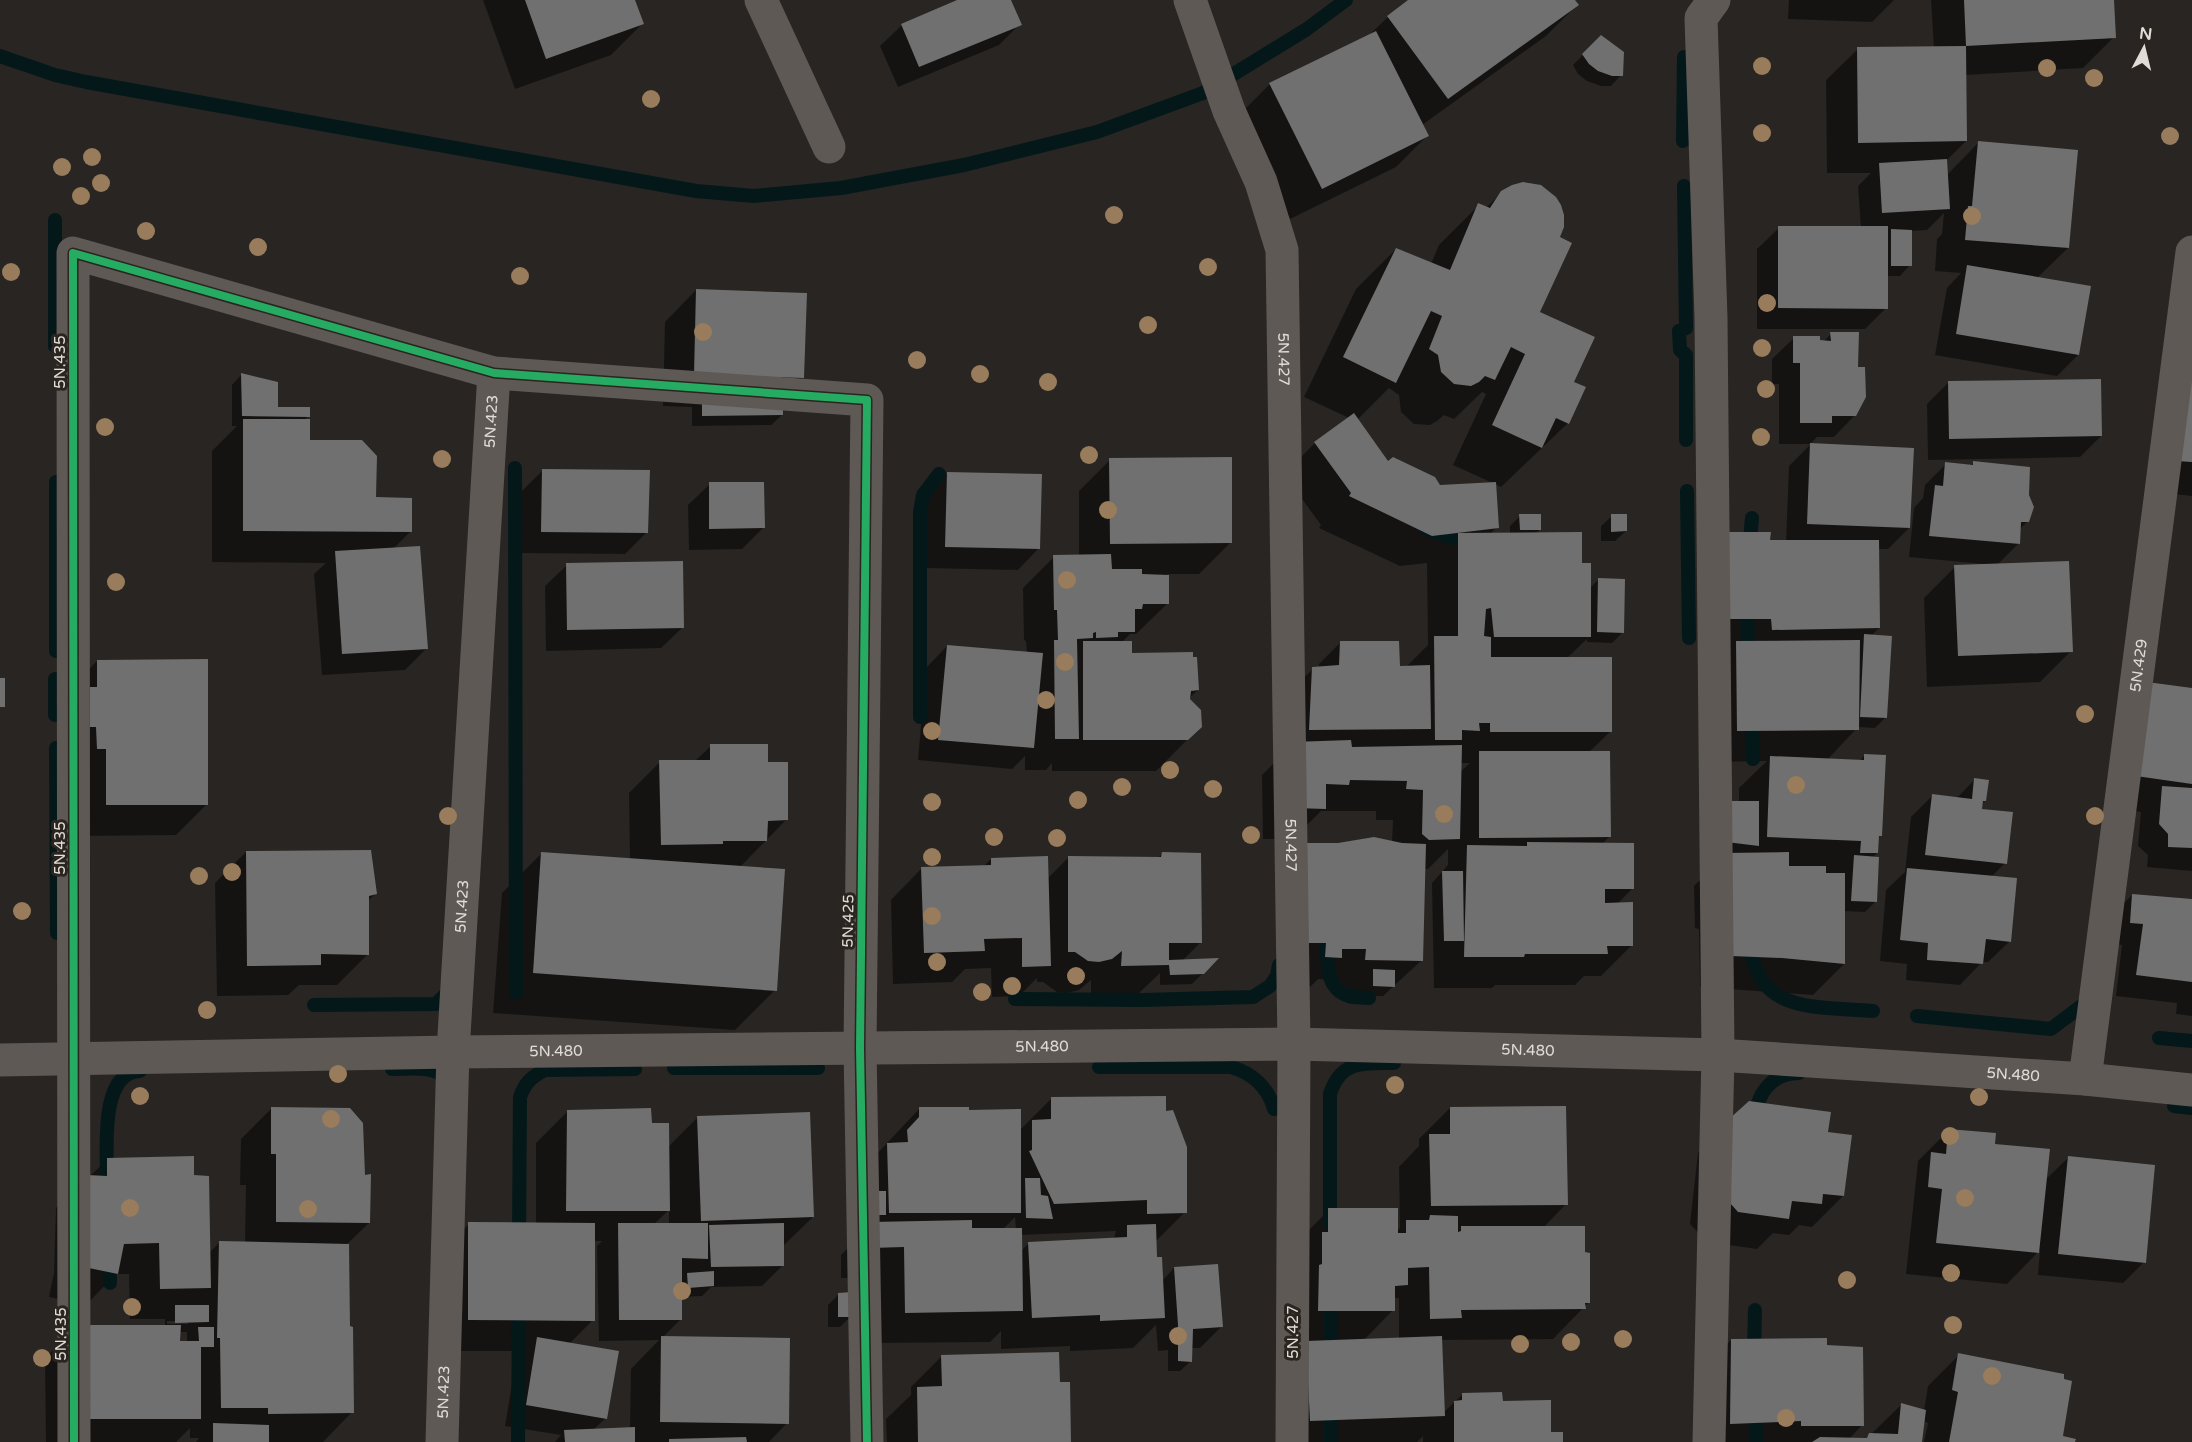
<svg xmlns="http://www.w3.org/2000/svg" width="2192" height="1442" viewBox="0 0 2192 1442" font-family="'Varela Round',sans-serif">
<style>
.shadow{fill:#0007;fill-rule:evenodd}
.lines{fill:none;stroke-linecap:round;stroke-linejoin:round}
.stream{stroke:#04181a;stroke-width:14}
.building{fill:#717070}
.street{stroke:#5e5955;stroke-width:33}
.cycleway-casing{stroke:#2b251f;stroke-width:11}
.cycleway{stroke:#26ab63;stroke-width:8}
.tree{fill:#987c5c}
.labels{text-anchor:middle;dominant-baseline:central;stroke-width:6;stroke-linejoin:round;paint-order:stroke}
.street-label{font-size:15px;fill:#e0dcd7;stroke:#2b251f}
</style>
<rect width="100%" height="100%" fill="#282522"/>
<path class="shadow" d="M483,0h150l9,24 -31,31 -96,34z
M961,0h48l11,24 -21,21 -101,42 -18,-41 22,-21z
M1411,0h162l4,5 -31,31 -124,89 5,11 -31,31 -106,52 -51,-104 31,-31 98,-48 20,-19z
M1789,0h105l-22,22 -84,-3z
M1931,0h181l2,37 -31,31 -118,7 1,66 -20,20 1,14 31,-32 90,105 -31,30 41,77 -21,21 -122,-21 12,-67 14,-15 -26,-2 2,-32 5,-5 2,-21 -17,17 -17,1v34l-10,11h-13l-1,32 -21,21h-108v-80l22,-21h82l-3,-42 13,-13h-44l-1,-93 32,-31 76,-1z
M1601,37l20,38 -10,11h-10l-14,-5 -9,-7 -5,-9z
M1502,192l36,121 34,70 -4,40 -67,64 -6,-3 2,43 -7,7h20v-8l10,-10 20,13 -4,5 45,30 9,24 8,-8 25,52 -11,11 -25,-1v-3l-20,19 44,73 -22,21 21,84 -8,8 30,45 -15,15 15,41 -31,31h-17l-9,9h-80l-3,3h-58l-2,-105 16,-18v-16l-20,20h-4l-2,91 -39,36h-20v-5l-28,-1 1,-10 -18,-1 -9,9 -13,-15h-20v-97l116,-33 1,-23h-17v-9h-55l-28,28h-30l-1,-64 27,-27 2,-58 22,-21 6,-1v-4l22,-22 58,25h7l22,-22 -1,-82 -27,3 -81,-38 2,-3 -37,-51 31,-31 34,-25 -45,-21 52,-108 40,-40 35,15 8,-19 40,-40 7,3zM1389,388l10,7 2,17 13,12 16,1 7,-4 7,-6 10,4 28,-27 4,2 -33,71 42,19 -56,2 -51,-23 -31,-43zM1460,763h10l-10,9z
M696,290l107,87 -21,22v16l-11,10 -79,1v-19l-29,-1 2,-84z
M1831,334l24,81 -21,22h-17l-7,7h-31v-60h-7v-25l22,-21 29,4z
M2192,371v125l-47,-5z
M242,374l35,35 31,7 -4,5 5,21 101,90 -17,17 33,100 -21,21 -83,5 -8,-101 12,-11 -114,-1v-111l25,-25h-5v-41z
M1948,383l153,53 -21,21 -152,3 -1,-56z
M1810,445l99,83 -21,21h-11l2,79 -8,8 15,81 -11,11 -17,-1 -31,33 31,2 7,-7 15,81 -3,3v14l-5,5 3,44 -10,10 -21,-1v53l-31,31 -113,-8 -1,-58 -4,-1 -1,-42 33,-33 12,-51v-14l28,-27 -61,1 -7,-113 70,-107h17l3,-76z
M1110,460l120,83 -31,31h-32l1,29 -32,31h-6l-8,8 9,12 67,36 -9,8 11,29 -44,44h-104v-8l-6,7h-21v-14l-13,13 -94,-9 8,-92 21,-22 80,8 -1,-13 -2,-1 -1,-52 31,-31 25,-1v-65z
M1974,463l54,32 -1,27 -8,8 -1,14 -21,21 74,86 -31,31 -113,5 -3,-89 31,-31 29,-1v-2l-75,-7 5,-49 9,-10 2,-13 21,-21 24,2z
M543,470l104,62 -22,22 -104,-1 1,-62z
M947,474l92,74 -21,22 -94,-2 2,-73z
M710,484l53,44 -21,21 -53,1 -1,-45z
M1612,516l14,15 -11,10h-14v-15z
M567,565l116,62 -22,21 -115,3 -1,-65z
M97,661l110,143 -31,31 -101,1 -9,-143z
M2192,689v182l-45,-4 1,-12 -10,-9 3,-34 -35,-5z
M711,746l55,18 21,55 -48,49 36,122 -40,40 -242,-17 9,-120 40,-40 88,7 -1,-67 31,-31 35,-1z
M1975,779l10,22 -4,3 -1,6 25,53 -14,14 19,64 -22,21h-6l-22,23 -54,-5 1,-16 -27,-3 6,-71 19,-18 6,-55 21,-21 24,3z
M246,852l129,42 -8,8 1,52 -31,31h-38l-11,10 -71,1 -2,-113z
M1162,854l39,88 -19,19 34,-1 -24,24 -32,1v-12l-23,22 -46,1v-16l-12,10 -12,3 -10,-1 -14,-10h-6v-4l-18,18 -27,1 -1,-29 -26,1 -13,13 -59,2 -2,-84 31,-32 62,-2 7,-7 56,20 22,-22 89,1z
M2132,895l60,5v116l-16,-2 1,-11 -61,-7 6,-51 -13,-2 2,-27z
M1051,1099l114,14 20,99 -30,30 1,17 6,22 12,-13 47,59 -21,21h-9v13l-11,10h-12v-21l-10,1 -2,-26 -23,23 -63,3v-5l-69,3v-18l-11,11 -116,1v-65h-33v-23l18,-18 -2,-62 63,-67 48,3 51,20zM1015,1217l1,13h-14zM1116,1231l-2,8 -85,4 -9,9v-17z
M272,1108l91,69 6,46 -24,23 7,166 -29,30h-127l3,-4h-9v-10l-14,14h-130l-1,-84 32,-31 88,-1v-7h-35l-1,-45h-13l-30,31 -37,-8 5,-24 2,-65 52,-49 84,18 17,76 11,-11 25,1 1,-58h-6l1,-46zM167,1321h21v3h-21zM179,1332h8v11l-8,-1z
M1450,1108l116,96 -23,24 41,25 5,49 -36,37 -112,1 2,73 20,-19 38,9 61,39h-139v-6l-6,6h-138l-3,-68 32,-32 -10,-101 31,-31 68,21 3,-3 -1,-61 20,-21v-7zM1393,1298h6v41l-36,2 30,-31z
M567,1112l83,12 18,23 29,-29 116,99 -30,29v19l-21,21 -51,1 -9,9 -21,1v22l-19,19 125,85 -18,19h-214l6,-7 -56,-9 11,-66 9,-9h-87v-96l31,-31h67v-81zM669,1210v14h-15zM593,1241h9l-5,5 2,95 60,-1 -28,29 -1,59 -37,2 13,-12 -37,-74 24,-24z
M1729,1121l98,12 16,63 -31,31 -13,-2 -10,10 -16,-2 -16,16 -50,-7 -17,-18 8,-71z
M1949,1130l44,15 52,35 24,-23 75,105 -21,21 -85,-8 2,-25 -33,34 -101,-10 12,-113z
M839,1294l12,22 -11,11h-12v-22z
M1731,1340l94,7 37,78 -13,14h17l35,-34 23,6 4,-25 31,-31 102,83 12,4h-149l4,-19 -5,-2 -2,21h-221v-70z
M942,1356l116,28 12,58h-183l-1,-23 25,-24v-8z"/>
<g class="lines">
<path class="stream" d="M0,56l55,19 31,7 610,109 58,5 87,-8 123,-23 133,-33 106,-39 104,-64 39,-29
M1683,141l1,-84
M1684,186l2,142 -7,3 1,19 6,5v85
M55,346v-126
M515,468l1,525
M1687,491l2,147
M1426,529l27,9
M1749,550l3,-32
M1747,602l1,56
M56,651v-169
M55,679v36
M1751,713l2,46
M920,717v-205l3,-17 16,-21
M56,748l1,185
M1751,939c1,76 66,67 122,72
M1327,941c0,20 -2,48 22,55 6,2 14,1 20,2
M1015,999l128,1 110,-3 17,-11 7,-10 2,-11
M314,1005l122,-1 16,-16
M1917,1016l134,13 33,-25
M2159,1038l33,3
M1099,1067h132c21,6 37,20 43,42
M674,1068h144
M392,1069c21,0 43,-4 58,12
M2174,1106l18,2
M1756,1118c0,-25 17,-45 43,-45
M107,1175c0,-28 -7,-103 33,-104
M1330,1224v-130c11,-34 33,-31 64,-31
M519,1239l1,-142c5,-14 11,-20 25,-27l90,-1
M109,1255l1,28
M1330,1294v65
M1754,1356l1,-46
M1330,1402v40
M1755,1405l1,37
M518,1442l1,-139"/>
</g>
<path class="building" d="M525,0h110l9,24 -98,35z
M957,0h54l11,25 -103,42 -18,-43z
M1408,0h167l4,5 -131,94 -61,-83z
M1964,0h150l2,38 -150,8 1,95 -109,2 -1,-96 109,-1z
M1376,31l53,105 -107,53 -53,-106z
M1601,35l23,17 -1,24h-11l-14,-5 -9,-7 -7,-10z
M1978,141l100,9 -9,98 -104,-8 3,-34h4z
M1947,159l3,50 -68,4 -3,-50z
M1523,182l18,3 15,12 5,8 3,10v12l-4,10 12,6 -32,69 55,25 -21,45 12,5 -17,37 -13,-6 -14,30 -50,-23 33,-71 -14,-7 -16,33 -10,-4 -6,6 -8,4 -17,-2 -13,-12 -3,-17 -9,-6 13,-33 -11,-5 -35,72 -53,-26 53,-109 54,22 28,-67 12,5 11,-17 11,-6z
M1778,226h110v83l-110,-1z
M1891,229l21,1v36h-21z
M1967,265l124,21 -12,69 -123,-21z
M696,289l111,4 -3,85 -110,-3z
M1830,332h29l-1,35h7l1,30 -10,19h-24v7h-32v-60h-7v-27h27v4l11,1z
M2192,369v93l-16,-1z
M241,373l37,9v25h32v10l-68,-1z
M2101,379l1,57 -153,3 -1,-58z
M702,389h81v26l-81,1z
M1354,413l34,48 5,-4 42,20 5,8 56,-3 3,46 -67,8 -83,-40 2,-3 -37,-51z
M243,419h67v21h52l15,16 -1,41 36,1v34l-169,-1z
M1810,443l104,5 -4,80 -103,-4z
M1232,457v86l-122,1 -1,-86z
M1973,461l57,6 -1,28 5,12 -5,15h-8l-1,22 -91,-8 6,-51 8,1 2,-24 28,3z
M542,469l108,1 -2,63 -107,-1z
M947,472l95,2 -2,75 -95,-2z
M709,482h55l1,46 -56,1z
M1519,514h22v16h-21z
M1611,514h16v17l-16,1z
M1582,532v31h9v74h-97l-3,-29 -5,1 -2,27 7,1v20h121v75h-122v-9h-11l1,8 -18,-1v10h-27l-1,-104h24v-103z
M1728,532h43l-1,8h109l1,88 -108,2 -1,-11h-42z
M420,546l8,103 -86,5 -7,-103z
M1111,554l1,15h30v5l27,1v29h-26l-1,5h-7v23h-17v5l-22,1v-6l-3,1v5l-16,1 2,100h-24l-1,-99h4l-1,-30h-3l-1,-55z
M683,561l1,67 -117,2 -1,-67z
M2069,561l4,91 -115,4 -4,-91z
M1598,578l27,1 -1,54 -27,-1z
M1864,634l28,2 -5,82 -27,-1z
M1860,640l-1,90 -122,1 -1,-90z
M1083,641h49v12l61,-1v5h4l2,33 -8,1 -1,8 11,11 1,17 -14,13h-105z
M1340,641h59l1,25 30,-1 1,64 -122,1 3,-63 27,-2z
M947,645l96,8 -9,95 -96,-8z
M208,659v146h-102v-56h-9l-1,-22h-6v-40h7v-27z
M0,678h5v29h-5z
M2147,682l45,6v96l-56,-8z
M1351,740l1,7 110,-2 -2,94 -31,1 -7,-6 1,-44 -17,-1 1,-8 -57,-1 -1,5 -23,-1v25l-32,-1 -2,-66z
M710,744h58v18h20v58l-20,1 -1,20h-44v3l-62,1 -2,-85h51z
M1479,751h131l1,86 -132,1z
M1864,754l22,1 -4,81h-3l-1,17h-18l1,-12 -94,-4 3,-81 94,4z
M1974,778l15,2 -3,21h-3l-1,8 31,3 -6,52 -82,-9 7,-61 40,5z
M2162,786l30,2v60l-24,-1v-13l-9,-10z
M1717,801h42v45l-41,-5z
M1374,837l28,6 24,1 -3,117 -58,-1 1,-11h-24v9l-17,-1 1,-14h-20l1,-100h31z
M1527,842l107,1v46h-29v14l28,-1v44h-26l1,8h-83l-1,3h-60l3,-112 60,1z
M371,850l6,44 -8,2v59l-48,-1v11l-74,1 -1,-115z
M541,852l244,17 -8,122 -244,-18z
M1162,852l39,1 1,90h-33v17l50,-2 -15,16 -34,1 -1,-10 -48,1 1,-15 -10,8 -13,3 -11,-1 -13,-9h-7v-96l93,1z
M1789,852v14h37v7h19v91l-63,-6 -51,-2 -6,-103z
M1854,855l25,2 -2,45 -26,-1z
M1048,856l3,110 -29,1v-29l-38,1 1,12 -61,2 -3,-86 70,-2v-7z
M1907,868l110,10 -6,64 -25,-3 -3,25 -56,-4 1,-17 -28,-3z
M1442,871h21l1,70h-20z
M2132,894l60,5v83l-56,-7 7,-51 -13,-1z
M1373,969l22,1v17l-22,-1z
M1166,1096v15l7,-1 14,37v66l-40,1v-14l-93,4 -25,-53 3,-1v-30l19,-1v-22z
M1749,1101l82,11 -3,20 24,3 -8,61 -21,-2 -1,10 -30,-3 -3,18 -51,-7 -17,-19 7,-73z
M1566,1106l2,99 -137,1 -2,-72h21v-27z
M271,1107l79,1 13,15 2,52 6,-1 -1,49 -94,-1v-68h-5z
M919,1107h50v3l52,-1v104h-132l-2,-70 21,-1 -1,-12 12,-13z
M651,1108l1,15h17l1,88h-104l1,-101z
M810,1112l4,105 -113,4 -4,-105z
M1948,1129l48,4 -1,11 55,5 -11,104 -103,-10 6,-54 -14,-2 3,-35 15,2z
M194,1156v19l15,1 2,112 -51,1 -1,-46 -35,1 -6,30 -39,-8 8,-91 20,1v-18z
M2068,1156l87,9 -9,98 -88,-9z
M1025,1178h15l1,17 7,1 5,23 -27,-1z
M866,1191h20v24h-20z
M1328,1208h70v25h8v-13h23l1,-5 28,1v16l3,-1v-5h124v26l5,1v50h-5l1,6 -125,1 1,8 -32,1 -1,-52 -21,1v17l-13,1v25h-77l1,-46 3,-1v-32h6z
M972,1220v8h50l1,83 -118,2 -1,-66 -33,1v-26z
M468,1222l127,1v98l-127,-1z
M618,1223h90v36l-26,-1v62h-63z
M784,1223v43l-73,1 -2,-42z
M1156,1224l1,33h5l3,61 -65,3v-6l-68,3 -4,-76 99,-5v-12z
M219,1241l130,3 1,82 3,1 1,86 -86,1v-6h-47l-1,-70h-3z
M1218,1264l5,63 -30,2 -1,33 -14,-1v-36l-4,-58z
M714,1271v15l-26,2 -1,-15z
M852,1292v25h-14v-24z
M175,1305h34v17l-34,1z
M76,1325h105l-1,16h19l-1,-14h16v20h-13v72h-125z
M661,1336l129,2 -1,86 -129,-2z
M1442,1336l3,80 -135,5 -4,-80z
M537,1337l82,14 -12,68 -81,-14z
M1827,1338v7l36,2 1,79h-63v-5l-71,3 1,-85z
M1059,1352l1,30h10l1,60h-153l-1,-55 25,-1 -1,-31z
M1958,1353l106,21v5l8,2 -9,55 13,3 -1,3h-126l9,-50 -6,-2z
M1502,1392l1,9 48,-1v32h12v10h-109v-41l8,-1v-7z
M1901,1403l25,7 -4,32h-110l8,-5 47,1 2,-5 29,1z
M213,1423l56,2v17h-56z
M635,1427v15h-70l-1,-12z
M746,1437l1,5h-78v-3z"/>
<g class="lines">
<g class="street">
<path d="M761,0l68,147"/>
<path id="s1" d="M1190,0l39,111 32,71 21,68 12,794 -2,398"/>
<path id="s2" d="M0,1060l453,-8 841,-8 424,11 367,24 107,11"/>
<path id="s3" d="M2085,1079l107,-827"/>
<path d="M74,1442l-1,-1189 421,120 373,27 -7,648 7,394"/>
<path id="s4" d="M442,1442l11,-390 41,-679"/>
<path d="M1709,1442l9,-387 -7,-737 -10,-300 13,-18"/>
</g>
<defs>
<path id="cycleway" d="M74,1442l-1,-1189 421,120 373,27 -7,648 7,394"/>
</defs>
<use href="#cycleway" class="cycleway-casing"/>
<use href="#cycleway" class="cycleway"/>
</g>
<g class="tree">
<circle cx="1762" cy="66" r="9"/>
<circle cx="2047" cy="68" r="9"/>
<circle cx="2094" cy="78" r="9"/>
<circle cx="651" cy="99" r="9"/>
<circle cx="1762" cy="133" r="9"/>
<circle cx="2170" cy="136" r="9"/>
<circle cx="92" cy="157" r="9"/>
<circle cx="62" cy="167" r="9"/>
<circle cx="101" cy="183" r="9"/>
<circle cx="81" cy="196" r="9"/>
<circle cx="1114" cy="215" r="9"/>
<circle cx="1972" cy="216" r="9"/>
<circle cx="146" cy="231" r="9"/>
<circle cx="258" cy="247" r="9"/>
<circle cx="1208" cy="267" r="9"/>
<circle cx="11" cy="272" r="9"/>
<circle cx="520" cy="276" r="9"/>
<circle cx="1767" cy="303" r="9"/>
<circle cx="1148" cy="325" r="9"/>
<circle cx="703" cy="332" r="9"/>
<circle cx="1762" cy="348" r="9"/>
<circle cx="917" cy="360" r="9"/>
<circle cx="980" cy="374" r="9"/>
<circle cx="1048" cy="382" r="9"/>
<circle cx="1766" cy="389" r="9"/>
<circle cx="105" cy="427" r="9"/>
<circle cx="1761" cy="437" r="9"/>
<circle cx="1089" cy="455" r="9"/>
<circle cx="442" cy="459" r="9"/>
<circle cx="1108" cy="510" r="9"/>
<circle cx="1067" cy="580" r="9"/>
<circle cx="116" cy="582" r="9"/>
<circle cx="1065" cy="662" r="9"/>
<circle cx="1046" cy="700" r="9"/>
<circle cx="2085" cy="714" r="9"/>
<circle cx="932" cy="731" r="9"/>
<circle cx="1170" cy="770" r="9"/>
<circle cx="1796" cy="785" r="9"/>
<circle cx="1122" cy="787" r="9"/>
<circle cx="1213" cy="789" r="9"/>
<circle cx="1078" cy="800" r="9"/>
<circle cx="932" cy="802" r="9"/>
<circle cx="1444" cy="814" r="9"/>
<circle cx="448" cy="816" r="9"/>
<circle cx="2095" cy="816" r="9"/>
<circle cx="1251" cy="835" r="9"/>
<circle cx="994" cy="837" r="9"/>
<circle cx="1057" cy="838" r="9"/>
<circle cx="932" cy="857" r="9"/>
<circle cx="232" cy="872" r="9"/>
<circle cx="199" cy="876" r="9"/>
<circle cx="22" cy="911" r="9"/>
<circle cx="932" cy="916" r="9"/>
<circle cx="937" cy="962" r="9"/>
<circle cx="1076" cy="976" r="9"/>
<circle cx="1012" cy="986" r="9"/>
<circle cx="982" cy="992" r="9"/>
<circle cx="207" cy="1010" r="9"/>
<circle cx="338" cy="1074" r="9"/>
<circle cx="1395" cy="1085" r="9"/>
<circle cx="140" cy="1096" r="9"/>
<circle cx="1979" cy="1097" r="9"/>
<circle cx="331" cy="1119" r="9"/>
<circle cx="1950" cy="1136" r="9"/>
<circle cx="1965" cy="1198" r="9"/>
<circle cx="130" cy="1208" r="9"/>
<circle cx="308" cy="1209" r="9"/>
<circle cx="1951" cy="1273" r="9"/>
<circle cx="1847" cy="1280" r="9"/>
<circle cx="682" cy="1291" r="9"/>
<circle cx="132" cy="1307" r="9"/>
<circle cx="1953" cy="1325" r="9"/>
<circle cx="1178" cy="1336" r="9"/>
<circle cx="1623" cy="1339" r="9"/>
<circle cx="1571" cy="1342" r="9"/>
<circle cx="1520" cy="1344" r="9"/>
<circle cx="42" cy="1358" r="9"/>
<circle cx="1992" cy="1376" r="9"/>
<circle cx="1786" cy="1418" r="9"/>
</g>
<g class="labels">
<g class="street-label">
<text stroke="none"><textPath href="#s1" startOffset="376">5N.427</textPath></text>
<text transform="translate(60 362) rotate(-90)">5N.435</text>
<text stroke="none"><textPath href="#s4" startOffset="1022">5N.423</textPath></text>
<text stroke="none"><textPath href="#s3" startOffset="417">5N.429</textPath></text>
<text stroke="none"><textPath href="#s1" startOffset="862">5N.427</textPath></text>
<text transform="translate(60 848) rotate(-90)">5N.435</text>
<text stroke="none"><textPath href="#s4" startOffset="536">5N.423</textPath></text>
<text transform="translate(848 921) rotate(-89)">5N.425</text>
<text stroke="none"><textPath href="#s2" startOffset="1042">5N.480</textPath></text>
<text stroke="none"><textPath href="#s2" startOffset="1528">5N.480</textPath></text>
<text stroke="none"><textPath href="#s2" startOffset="556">5N.480</textPath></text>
<text stroke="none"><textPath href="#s2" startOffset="2014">5N.480</textPath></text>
<text transform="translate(1293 1332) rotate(-90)">5N.427</text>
<text transform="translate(61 1334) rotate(-90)">5N.435</text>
<text stroke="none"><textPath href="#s4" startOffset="50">5N.423</textPath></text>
</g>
</g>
<g transform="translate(2144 48) rotate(7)" stroke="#2b251f" stroke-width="4.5" paint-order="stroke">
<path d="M0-4.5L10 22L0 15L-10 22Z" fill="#e0dcd7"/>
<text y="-9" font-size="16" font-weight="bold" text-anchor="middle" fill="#e0dcd7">N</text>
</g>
</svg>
